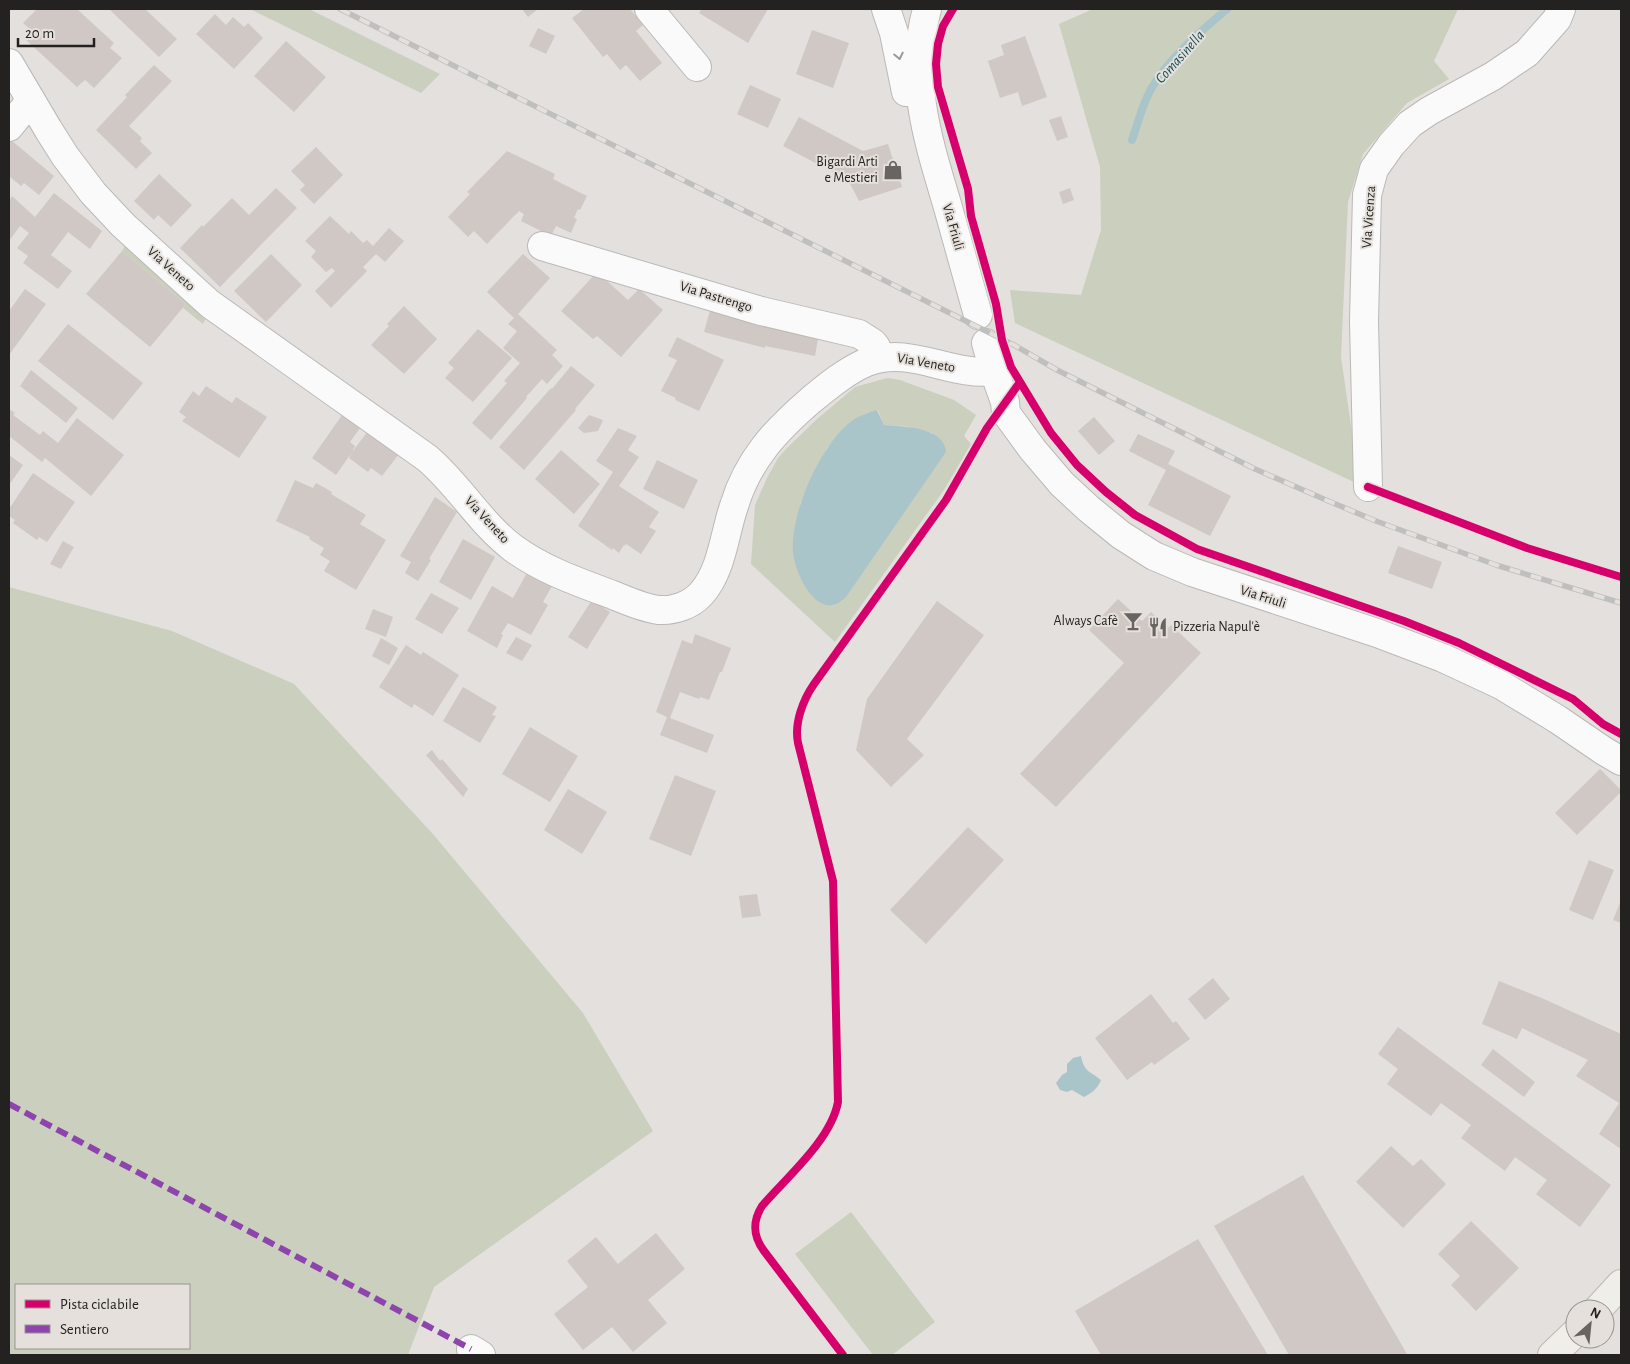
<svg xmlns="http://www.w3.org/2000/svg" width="1630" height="1364" viewBox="0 0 1630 1364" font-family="'Alegreya Sans',sans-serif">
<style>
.green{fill:#cbcfbe;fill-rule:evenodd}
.water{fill:#aac5c9}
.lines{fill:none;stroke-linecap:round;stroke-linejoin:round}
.stream{stroke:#aac5c9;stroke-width:8}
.building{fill:#d0c8c4}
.minor-casing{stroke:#bbb9b6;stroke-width:30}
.tertiary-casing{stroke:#bbb9b6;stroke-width:30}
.secondary-casing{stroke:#bbb9b6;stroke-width:30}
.minor{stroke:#fbfafa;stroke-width:28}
.tertiary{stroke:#fbfafa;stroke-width:28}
.secondary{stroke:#f0eee8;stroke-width:28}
.rail-casing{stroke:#bfbfbe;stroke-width:5.5}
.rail{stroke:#e5e0db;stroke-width:4;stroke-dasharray:11;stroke-linecap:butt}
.quiet{stroke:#8e44ad;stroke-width:6;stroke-dasharray:12 6;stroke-linecap:butt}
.cycleway-casing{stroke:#e5e0db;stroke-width:11}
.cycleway{stroke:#d6006c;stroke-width:8}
.oneway{stroke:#9a9998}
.labels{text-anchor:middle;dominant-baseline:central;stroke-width:4;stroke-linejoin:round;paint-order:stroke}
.poi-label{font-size:14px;fill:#242220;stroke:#e5e0db;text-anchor:end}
.street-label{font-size:14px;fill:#242220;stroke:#e5e0db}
.water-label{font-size:15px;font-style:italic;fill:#124e57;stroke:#e5e0db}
</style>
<rect width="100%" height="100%" fill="#e3e0dd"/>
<path class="green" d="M250,9h59l131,65 -19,19z
M1093,9h365l-24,52 15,18 -42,24 -44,51 -15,48 -7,155 12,82 3,44 -341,-160 -5,-33 71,5 20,-65 -1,-63 -41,-143z
M125,246h3l79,70 -4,8 -20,-16 3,-4 -64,-53z
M887,378l13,2 54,20 22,15 -12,21 7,8 -27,46 -109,152 -84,-78 4,-59 12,-27 11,-20 8,-9 30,-29 39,-33zM878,410l6,15 21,1 28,7 -91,168 -7,3 -8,1 -27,-101 16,-36 11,-20 12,-14 13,-13 13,-7z
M9,587l163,44 122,53 138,149 151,180 70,118 -219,156 -26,68h-399zM16,1285h173v63h-173z
M851,1212l84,110 -43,33h-19l-78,-101z"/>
<path class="water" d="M877,410l7,15c18,1 61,2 62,27l-100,145c-27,28 -51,-22 -53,-45 -3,-39 28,-109 60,-132 8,-5 16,-8 24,-10z
M1081,1056c3,16 9,15 20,24 -3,8 -9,13 -17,17l-12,-7 -5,2 -7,-2 -4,-7 6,-8 5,-3v-8l6,-6z"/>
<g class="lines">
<path class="stream" d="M1132,140c6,-17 10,-35 19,-51 19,-32 49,-57 76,-80"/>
</g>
<path class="building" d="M37,9h40l37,34 -4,5 12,10 -28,30 -9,-8 -8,7 -52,-48 7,-8 -9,-8z
M109,9h36l32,30 -18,18z
M522,9h16l-10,8z
M584,9h46l13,16 -7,6 26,32 -22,18 -14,-16 -6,5 -13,-16 -4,3 -31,-39z
M702,9h66l-20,34 -49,-30z
M215,14l11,11 7,-8 11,10 4,-4 15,15 -29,31 -38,-35z
M538,28l17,8 -9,18 -17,-8z
M812,30l37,13 -16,45 -37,-14z
M1025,36l22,61 -25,9 -4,-14 -18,6 -12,-37 16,-6 -3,-10z
M286,41l40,36 -32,35 -40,-36z
M154,65l18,16 -43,45 13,12 -2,3 12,12 -16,16 -40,-39 31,-33 -2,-2z
M750,85l31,14 -13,29 -31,-14z
M1061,116l7,21 -11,4 -8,-21z
M799,117l64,34 25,-7 14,43 -43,14 -11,-21 -65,-34z
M11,140l43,36 -15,19 -15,-12 -3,3 -12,-10v-32z
M316,147l27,28 -29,29 -14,-14 5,-5 -14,-14z
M507,151l48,23 -2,5 34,17 -7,14 -2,-1 -4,9 3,1 -6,14 -15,-7 -5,10 -30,-15 3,-7 -5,-3 -32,33 -13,-13 -6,6 -20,-20 22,-23 -3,-2z
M159,174l33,31 -21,22 -13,-12 -4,5 -20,-19z
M276,188l21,20 -77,79 -40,-39 22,-23 1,2 29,-29 17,17z
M1070,188l4,12 -11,4 -4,-12z
M54,193l48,38 -12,18 -22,-17 -17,23 21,16 -14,18 -35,-26 5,-7 -11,-8 12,-15 -9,-7 -11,15v-40l3,-5 23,21z
M330,216l19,18 2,-3 12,12 4,-3 6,6 16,-18 15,13 -19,21 -9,-8 -13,13 4,4 -36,37 -16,-17 20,-20 -3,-3 -6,4 -15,-15 5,-6 -11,-10z
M122,251l64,53 -36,43 -64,-53z
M271,254l31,31 -36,37 -32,-31z
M523,254l27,24 -32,36 39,36 -5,5 11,11 -16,18 -5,-5 -16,18 1,1 -36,42 -19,-17 35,-40 -3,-2 16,-18 -17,-15 14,-17 -9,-7 6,-6 -27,-26z
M597,272l31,28 11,-11 24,21 -42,47 -24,-21 -4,3 -32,-28z
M25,289l21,15 -37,51v-44z
M404,306l33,33 -33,35 -33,-29 18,-19 -2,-2z
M711,307l108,26 -4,23 -50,-10v2l-61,-16z
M68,324l75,59 -30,37 -75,-59z
M478,329l34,29 -39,44 -28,-24 9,-10 -6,-5z
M677,337l47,23 -25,51 -24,-11 1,-2 -15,-7 16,-31 -9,-4z
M571,366l24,19 -20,24 1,1 -52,60 -25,-23 52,-59 1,1z
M31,370l47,38 -12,15 -46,-37z
M206,386l26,17 4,-6 31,20 -28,41 -57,-37 4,-4 -7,-5 14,-21 6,5z
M9,409l6,4 -2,2 27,20 3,-4 15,12 19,-25 47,37 -33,41 -46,-38 -3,4 -33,-26z
M342,415l18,13 -10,14 5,4 -3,6 16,-21 31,23 -17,22 -11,-8 -3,4 -19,-14 3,-6 -16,23 -24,-17z
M589,415l14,5 -5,11 -14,2 -6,-5z
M1094,417l21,24 -16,14 -21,-24z
M618,428l19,8 -9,14 11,7 -20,29 40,26 -10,15 7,4 -15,23 -15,-10 -1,2 -1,-1 -5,8 -6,-5 -1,2 -34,-24 35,-54 -17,-11z
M1138,434l37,17 -7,13 63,32 -21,40 -62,-31 18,-35 -37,-19z
M561,450l39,34 -26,30 -39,-35z
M9,455l14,10 -14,20z
M657,460l41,20 -14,29 -41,-20z
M33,473l42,29 -28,40 -8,-5 -2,3 -24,-17 2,-3 -6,-4v-7z
M295,480l18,8 3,-5 16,9 -1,2 35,21 -6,9 26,16 -30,50 -32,-19 6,-10 -10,-6 4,-7 -15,-9 1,-2 -34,-16z
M435,497l22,15 -28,47 2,1 -13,21 -13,-8 6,-11 -11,-6z
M463,539l32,18 -24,43 -32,-18z
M63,541l11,6 -13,22 -11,-5z
M1398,546l44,16 -10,27 -44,-16z
M528,571l24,15 -9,16 5,3 -17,30 -23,-12 -7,11 2,1 -6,13 -30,-17 25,-45 21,12z
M431,593l28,15 -17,26 -27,-15z
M1118,599l24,22 9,-9 17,16 3,-3 30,28 -145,154 -36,-33 104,-111 -35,-33z
M592,600l18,12 -23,37 -19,-12z
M937,601l47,34 -77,104 17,16 -33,32 -35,-37 11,-51z
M373,609l20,8 -7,20 -21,-8z
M695,634l36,14 -9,24h-2l-11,28 -9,-3 -1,2 -19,-7 -10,26 44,17 -7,18 -47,-18 7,-18 -11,-5 26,-72 10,4z
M516,637l16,8 -10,16 -16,-8z
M381,638l17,10 -9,17 -17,-9z
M406,645l15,10 2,-3 36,23 -26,41 -19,-12 -2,4 -33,-21z
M463,687l34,20 -5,8 4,1 -16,27 -37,-22z
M530,727l48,29 -28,46 -48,-28z
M432,750l8,11 2,-2 26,30 -5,8 -37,-42z
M1600,769l21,21v2l-44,43 -22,-22z
M675,775l41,16 -25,65 -42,-17z
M568,789l39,23 -25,42 -38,-24z
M968,827l36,33 -78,84 -36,-34z
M1589,860l25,10 -21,50 -24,-10z
M757,894l4,22 -19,2 -3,-22z
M1621,900v23l-8,-3z
M1213,978l17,21 -25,21 -17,-21z
M1499,981l45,18 77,35v115l-22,-15 20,-31 -43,-27 12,-16 -66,-32 -5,11 -35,-15z
M1151,994l22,29 3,-2 14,18 -36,26 -2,-3 -25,18 -32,-42z
M1398,1027l213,158 -31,42 -44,-33 11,-14 -32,-23 -10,14 -44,-33 10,-13 -30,-22 -10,13 -44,-32 11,-15 -20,-15z
M1493,1049l42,33 -11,15 -43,-32z
M1391,1146l22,20 8,-7 25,25 -43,44 -47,-46z
M1303,1175l104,179 -3,1h-115l-75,-129z
M1471,1221l48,47 -43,43 -25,-26 9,-9 -22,-22z
M656,1233l29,36 -37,31 19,23 -34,29 -21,-25 -29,23 -29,-36 34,-27 -21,-26 29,-24 22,27z
M1198,1239l70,116h-167l-26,-44z"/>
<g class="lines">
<defs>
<path id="minor" d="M649,9l48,58
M9,63l39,66 17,27 28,37 30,32 87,79 217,154c32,27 53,65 86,90 30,22 65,34 100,47 15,6 30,13 46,15 15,1 32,-5 42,-16 21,-23 23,-59 33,-88 14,-46 41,-75 77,-106 17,-14 35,-29 56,-38 43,-17 84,15 127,9
M9,127l22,-27
M542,246l219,65 98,23 14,9 3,4 4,11
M1368,487l-4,-165 3,-127 7,-26 17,-24 19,-21 19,-13 64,-35 34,-23 30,-34 4,-10
M471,1349l10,6"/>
<path id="tertiary" d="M886,9l8,24 12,59
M927,9c-19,69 0,128 20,195 10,37 21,74 31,111
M986,343l8,28 11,31 1,11 27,37 29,34 27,25 32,26 33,21 38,16 185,61 66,25 58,27 56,34 47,32 17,10"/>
<path id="secondary" d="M1598,1309l23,-25
M1552,1355l23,-22"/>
</defs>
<use href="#minor" class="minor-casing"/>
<use href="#tertiary" class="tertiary-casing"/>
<use href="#secondary" class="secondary-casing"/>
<use href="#minor" class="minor"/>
<use href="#tertiary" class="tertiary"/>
<use href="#secondary" class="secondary"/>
<defs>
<path id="rail" d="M340,9l674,336 43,25 198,99 71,31 50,21 120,44 125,38"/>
</defs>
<use href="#rail" class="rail-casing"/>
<use href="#rail" class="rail"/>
<path class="quiet" d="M9,1104l462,245"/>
<defs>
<path id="cycleway" d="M953,9l-10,17 -5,18 -2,20 2,23 30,102 3,27 25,88 6,36 9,27 40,66 26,32 29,27 29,23 62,34 207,72 55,22 114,56 30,25 18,10
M1368,487l159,61 94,29
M843,1355l-79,-104c-11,-15 -12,-29 -2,-45 24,-28 69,-66 76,-104l-5,-221 -35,-138c-4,-20 5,-43 16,-59l132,-184 41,-72 33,-46"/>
</defs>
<use href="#cycleway" class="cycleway-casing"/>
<use href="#cycleway" class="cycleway"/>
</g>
<defs><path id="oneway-chevron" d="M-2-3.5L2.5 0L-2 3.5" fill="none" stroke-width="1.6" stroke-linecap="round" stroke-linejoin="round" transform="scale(1.25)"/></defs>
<use class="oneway" href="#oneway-chevron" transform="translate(899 56) rotate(78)"/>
<defs>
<symbol id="shop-bare" viewBox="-9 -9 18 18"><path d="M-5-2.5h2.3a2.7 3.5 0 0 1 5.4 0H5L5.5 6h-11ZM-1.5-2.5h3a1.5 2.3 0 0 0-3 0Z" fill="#676462" stroke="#e5e0db" stroke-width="2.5" paint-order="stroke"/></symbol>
<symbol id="bar-bare" viewBox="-9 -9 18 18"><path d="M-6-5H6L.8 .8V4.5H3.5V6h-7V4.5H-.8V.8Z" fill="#676462" stroke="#e5e0db" stroke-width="2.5" paint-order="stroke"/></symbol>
<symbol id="restaurant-bare" viewBox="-9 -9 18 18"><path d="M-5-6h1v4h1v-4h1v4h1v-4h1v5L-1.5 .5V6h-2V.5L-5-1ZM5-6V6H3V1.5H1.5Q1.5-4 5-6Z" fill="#676462" stroke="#e5e0db" stroke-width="2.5" paint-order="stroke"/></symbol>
</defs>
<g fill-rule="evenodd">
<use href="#shop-bare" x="879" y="156" width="28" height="28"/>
<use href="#bar-bare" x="1119" y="607" width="28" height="28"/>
<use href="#restaurant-bare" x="1144" y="613" width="28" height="28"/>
</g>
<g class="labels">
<g class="poi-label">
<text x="878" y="162">Bigardi Arti<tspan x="878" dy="16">e Mestieri</tspan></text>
<text x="1118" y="621">Always Cafè</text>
<text x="1173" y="627" text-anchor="start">Pizzeria Napul'è</text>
</g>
<g class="street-label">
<text transform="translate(1369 217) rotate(-86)">Via Vicenza</text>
<text transform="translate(953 227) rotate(74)">Via Friuli</text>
<text transform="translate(171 269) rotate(42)">Via Veneto</text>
<text transform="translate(716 297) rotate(17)">Via Pastrengo</text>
<text transform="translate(926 363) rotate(10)">Via Veneto</text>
<text transform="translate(487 520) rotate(47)">Via Veneto</text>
<text transform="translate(1263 597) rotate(18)">Via Friuli</text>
</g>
<g class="water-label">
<text transform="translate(1180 57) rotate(-48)">Comasinella</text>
</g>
</g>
<rect width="1630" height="1364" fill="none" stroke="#242220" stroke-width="20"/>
<rect x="15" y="1284" width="175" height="65" fill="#e5e0db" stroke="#989490"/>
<rect x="25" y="1300" width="25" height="8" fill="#d6006c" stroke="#989490"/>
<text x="60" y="1309" font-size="15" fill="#242220">Pista ciclabile</text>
<rect x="25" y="1325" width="25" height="8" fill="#8e44ad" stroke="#989490"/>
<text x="60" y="1334" font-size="15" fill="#242220">Sentiero</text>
<g transform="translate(1590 1324) rotate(27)"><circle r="24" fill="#e5e0db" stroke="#989490"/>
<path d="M0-4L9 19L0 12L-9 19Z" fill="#676462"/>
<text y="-8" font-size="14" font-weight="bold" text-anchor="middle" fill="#242220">N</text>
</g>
<path d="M18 38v8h76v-8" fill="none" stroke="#242220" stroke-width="2.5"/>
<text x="25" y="38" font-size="15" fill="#242220" stroke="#e5e0db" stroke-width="4" paint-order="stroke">20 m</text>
</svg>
